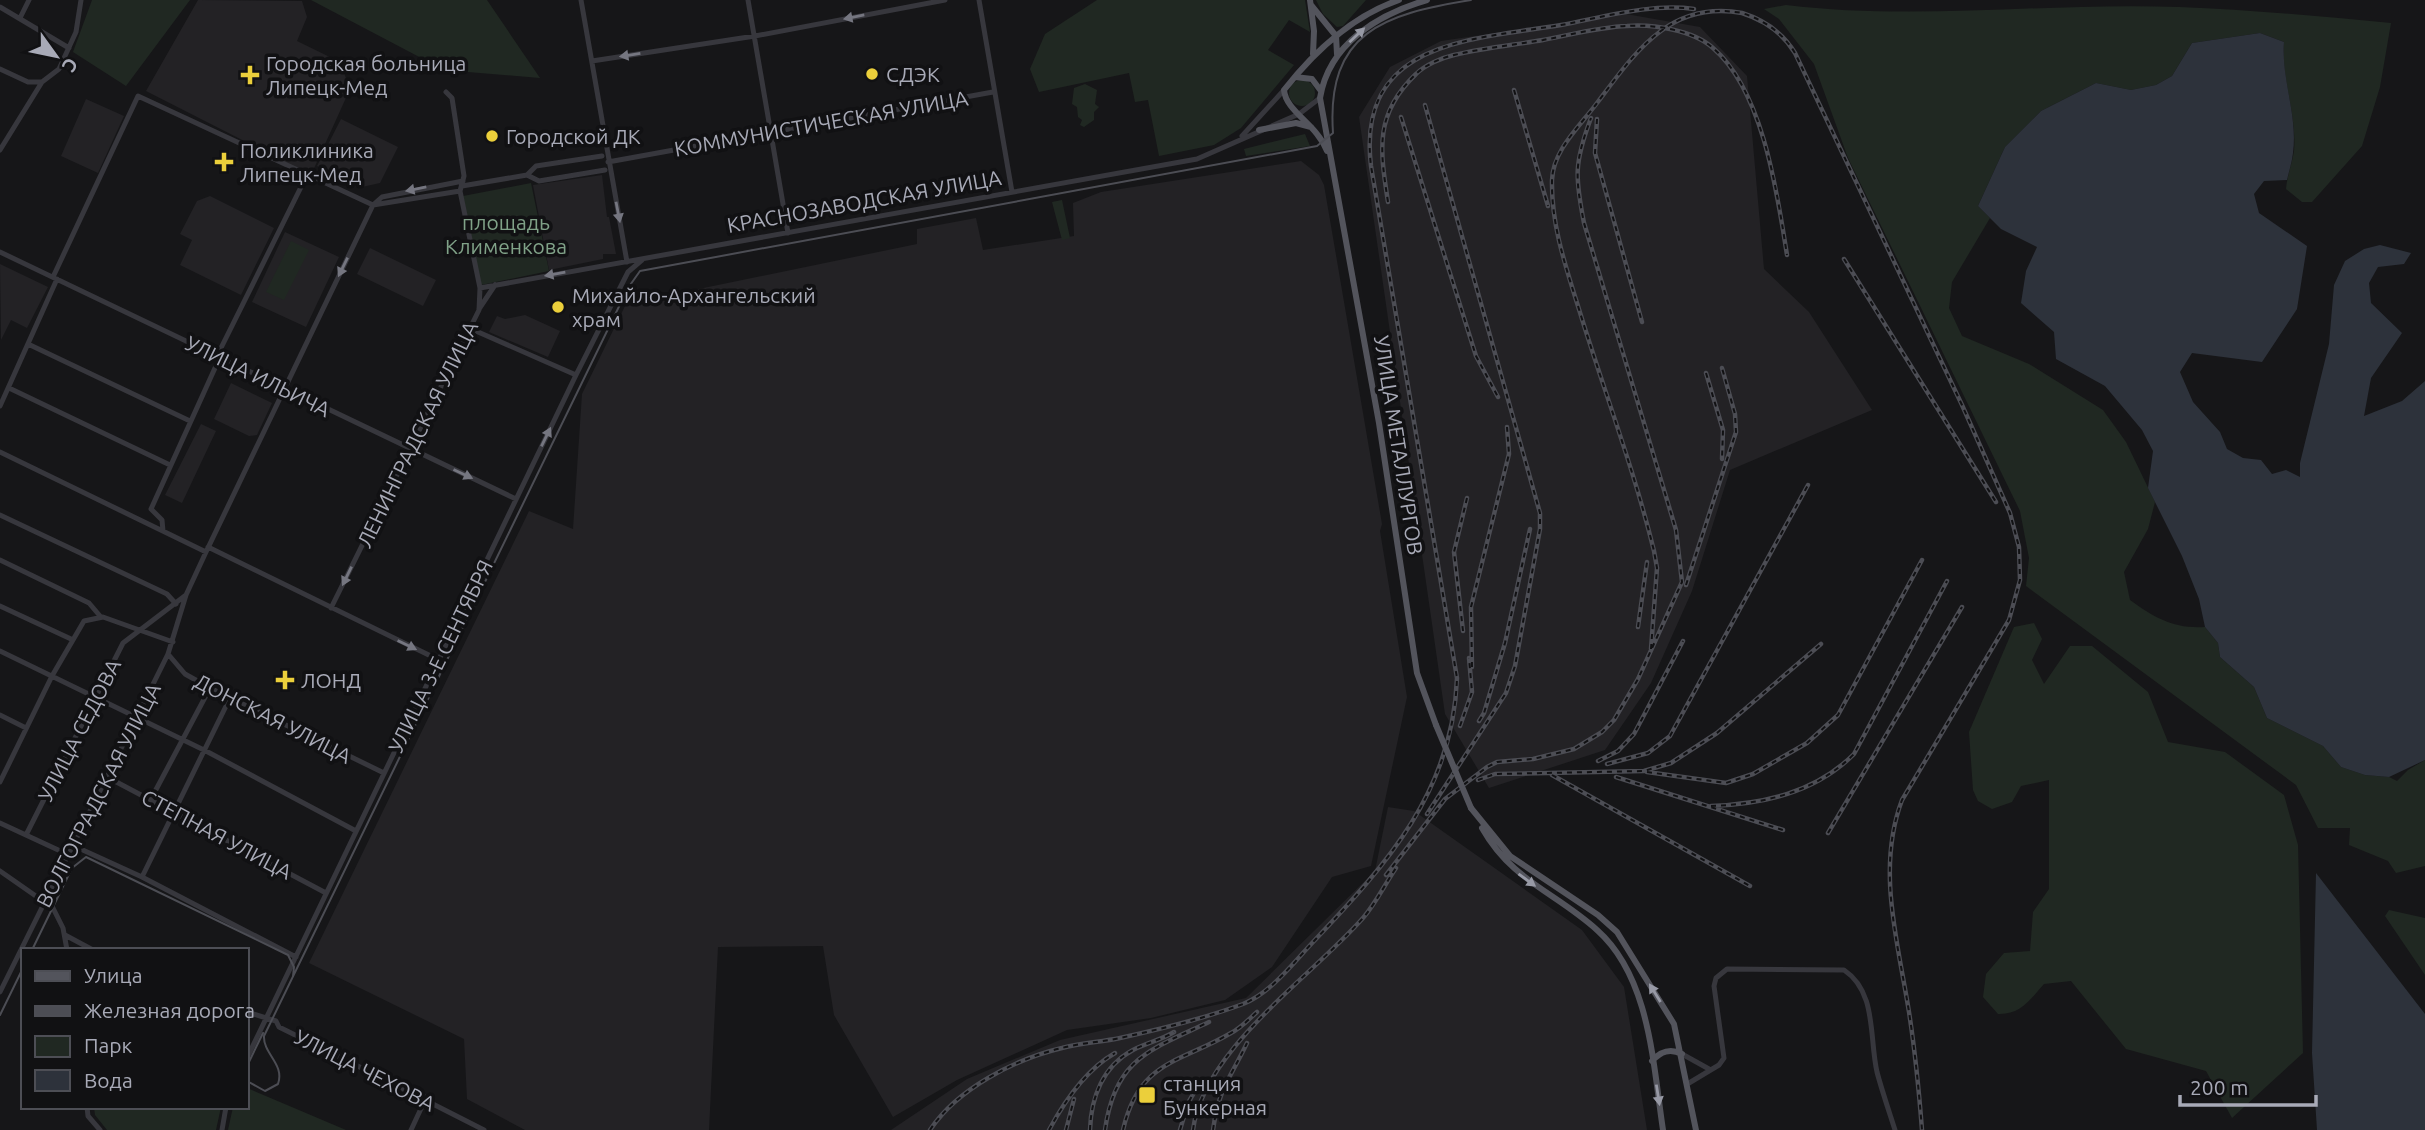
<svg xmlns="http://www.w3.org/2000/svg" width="2425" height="1130" viewBox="0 0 2425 1130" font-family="Ubuntu,sans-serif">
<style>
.built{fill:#232225}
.green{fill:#202822}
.water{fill:#2d323b}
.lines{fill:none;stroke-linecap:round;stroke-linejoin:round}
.minor{stroke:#37373d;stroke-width:5}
.major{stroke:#53545c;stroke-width:6}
.tram{stroke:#4c4d54;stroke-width:2}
.rail-casing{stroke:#4c4d54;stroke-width:4.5}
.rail{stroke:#111113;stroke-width:2;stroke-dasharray:5;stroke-linecap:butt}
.major-bridge{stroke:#53545c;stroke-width:6}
.oneway{fill:#757680}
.oneway2{fill:#9799a5}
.poi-dot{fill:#ebcf3b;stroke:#111113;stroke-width:2.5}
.labels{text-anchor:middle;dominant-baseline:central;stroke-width:7;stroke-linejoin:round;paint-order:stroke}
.poi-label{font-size:21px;fill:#a8aab7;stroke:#111113;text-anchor:start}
.street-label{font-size:21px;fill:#a8aab7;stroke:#111113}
.park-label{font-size:21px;fill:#80a288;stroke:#111113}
</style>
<rect width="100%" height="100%" fill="#161618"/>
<path class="built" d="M198,0l104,1 5,16 -10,24 43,21 10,27 -39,86 -165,-84z
M1626,14l74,13 47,49 17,193 45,43 63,98 -142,60 -38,121 -41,92 -46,67 -116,38 -44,-74 -86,-597 31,-50 51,-26z
M86,99l38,17 -26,57 -37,-17z
M341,119l57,28 -18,36 -18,4 -45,-21z
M1301,161l18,14 5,10 58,339 -2,7 27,166 -36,169 -39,11 -60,90 -47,33 -74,18 -84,12 -110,50 -64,37 -59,-102 -11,-69 -105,1 -9,183h-184l-58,-31 -3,-60 -155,-76 220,-452 44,18 9,-135 44,-90 291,-60v-15l59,-11 7,32 91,-14 -1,-33 28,-11z
M602,175l5,42h2l7,37h-13v5l-54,11 -16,-85z
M210,196l64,32 -33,67 -61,-30 12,-25 -12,-6 17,-33z
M285,232l54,25 -33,70 -54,-25z
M370,248l66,32 -13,26 -66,-32z
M0,264l48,23 -21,41 -16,-8 -10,20z
M525,315l35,16 -12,26 -59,-25 8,-16 8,3z
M231,383l41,20 -15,32 -8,1 -35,-17z
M201,424l15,7 -34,72 -17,-8z
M1388,807l26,4 168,119 42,57 23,143h-756l76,-51 93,-39 186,-42 129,-127z"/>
<path class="green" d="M92,0h98l-64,86 -53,-34z
M311,0h176l53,78 -96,-8z
M1097,0h208l5,32 -21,-12 -21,30 26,15 -53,63 -27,17 -55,11 -11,-56 -13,2 -6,-29 -90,19 -9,-23 15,-35z
M1316,0h50l-23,26 -6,1 -14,-13z
M1786,5c131,16 262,-3 393,2 71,3 142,9 212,16l-11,64 -18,59 -50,56h-10l-16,-13c1,-13 6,-25 8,-38 3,-37 -13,-72 -10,-109l-24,-9 -68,10 -20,33 -16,9 -25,5 -35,-7 -55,28 -36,36 -27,59 12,12 -38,64 -3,26 13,28 67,28 74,46 23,32 29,60 -7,27 -24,43 6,28c25,18 44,29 75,27l13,16 2,14 34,30 13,31 56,28 18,21 24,8 24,2 8,4 11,-11 17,-10v106l-29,7 -8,-12 -39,-16 1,-17h-32l-22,-43 -270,-199 3,-28 -9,-47 -172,-353 -34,-94 -35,-45 -15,-10z
M1289 93a13 13 0 1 1 26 0a13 13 0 1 1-26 0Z
M1085,84l12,6 -2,14 4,3 -5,5v8l-10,7 -4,-2 2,-5 -4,-3 -1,-10 -5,-3 2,-16z
M1305,134l5,12 -64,10 -2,-7z
M531,183l18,88 -68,14 -18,-89z
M1062,200l8,38 -8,2 -10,-38z
M291,241l18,9 -25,50 -18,-8z
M2034,623l8,16 -10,21 12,24 26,-38h22l56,46 20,50 57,10 59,43 14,50 5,208 -71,65 -26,-47 -80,-22 -55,-68 -27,3c-14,16 -24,31 -46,30l-15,-17 3,-23 18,-21 26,-2 3,-39 16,-23v-109l-28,6 -9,16 -20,7 -14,-8 -5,-11 -4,-58 45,-105z
M2389,910l36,8v57l-40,-59z
M247,1088l99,42h-118l5,-23h14z
M94,1107h127l-5,23h-109l-12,-15z"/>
<path class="water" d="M2260,33l24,9c-3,37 14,73 9,111 -1,9 -4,18 -6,27l-23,1 -10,13 5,19 48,33 -10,63 -35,53 -70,-9 -12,19 13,30 27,30 7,17 16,9 18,2 11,14 14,-4 14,7v-14l29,-119 5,-59 11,-24 19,-12 16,-4 31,8 -7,11 -26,3 -9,16 2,20 31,30 -31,45 -7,38 38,-15 23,-20v379l-36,17 -24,-2 -24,-8 -18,-21 -56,-28 -13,-31 -34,-30 -2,-14 -13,-16 -6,-28 -17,-43 -34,-68 5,-37 -11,-21 -37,-44 -49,-27 -2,-27 -33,-29 5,-32 11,-24 -36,-18 -23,-23 27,-59 36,-36 55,-28 35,7 25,-5 16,-9 20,-33z
M2316,873l109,141v116h-108l-5,-77z"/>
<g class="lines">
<path class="minor" d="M581,0l46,262
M748,0l40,233
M979,0l33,192
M0,7l69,41
M20,18l9,-18
M592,61l163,-25 190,-36
M0,69l28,13h14
M1242,136l42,-46
M0,150l42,-68 17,-13 17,-37 5,-32
M608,162l385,-70
M527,175l9,-9 66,-10
M462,186l65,-11 12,6 66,-11
M0,252l516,247
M53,277l85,-181 235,109 87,-14
M480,288l717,-129 102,-45 21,-16
M479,309l16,-24
M469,328l107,47
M28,344l162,77
M217,356l90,-181
M9,388l161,77
M0,406l57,-127
M0,452l206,100
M0,515l167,79 9,10
M163,531l-1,-11 -11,-11 69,-152
M208,547l231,113
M0,560l89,43 11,13
M0,606l71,33
M331,608l148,-298 1,-22 -20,-97 4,-15 -12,-78 -6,-6
M0,651l206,100 150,80
M168,654l17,20 25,14 174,85
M0,715l26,13
M107,777l219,116
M0,782l52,-106 32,-55 19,-4 70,25
M151,799l59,-111
M0,823l69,32
M26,835l97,-192 63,-48
M74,846l68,31 154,80
M0,871l53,37 10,20 4,22
M142,877l88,-179
M65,935l28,15
M0,992l168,-338 18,-59 20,-43 167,-347 9,-8 81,-16
M247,1012l29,9 3,6 125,62 4,7 17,4 59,30
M1682,1054l27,15
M247,1058l329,-683 52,-103 14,-12
M1689,1083l30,-18 5,-7 -10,-72 2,-8 11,-9 117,1c33,22 25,67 33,102 5,19 12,39 18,58
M404,1089l18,4 3,7 -14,30
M87,1107l1,9 12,14
M222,1130l4,-23"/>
<path class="major" d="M1310,0l4,31 -1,23
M1427,0c-48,14 -98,43 -107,98l59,325 38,250 19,52
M1311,5l25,31 1,18
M1295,77l17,2 9,12
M1259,130l37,-7 15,4
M1327,151c-10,-27 -41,-39 -43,-61 30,-38 68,-74 115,-90
M1471,808l39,48 88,59 19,17 57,92 22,106
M1482,828c30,53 73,64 115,102 53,47 56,134 66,200
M1652,1061c9,-10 18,-13 30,-7"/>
<path class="tram" d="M32,950l40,-82 14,-11 202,98 6,12 -1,9
M0,1015l23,-47
M247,1066l16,-33
M247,1081l18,10 13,-7c7,-20 -15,-30 -14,-48l364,-748 12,-17 677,-125 16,-13c-7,-101 51,-119 138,-133"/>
<defs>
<path id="rail" d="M1514,90l34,116
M1425,105l115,408v16l-25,137 -9,27 -79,121
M1401,117l75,239 22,41
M1597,119l-2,34 47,169
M1388,202c-8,-52 -14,-88 28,-128 9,-9 25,-16 38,-19 29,-7 59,-10 89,-15 27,-5 56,-13 84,-14 26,-2 66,4 86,22 50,43 64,144 74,207
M1844,259l152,243
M1706,373l17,57 -1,29
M1686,585l50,-153 -1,-18 -13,-46
M1638,627l9,-65
M1463,631l-9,-79 13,-54
M1651,649l6,-81 -3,-17c-19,-78 -48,-155 -72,-232 -14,-46 -31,-91 -30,-139 1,-30 28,-54 45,-77 38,-50 72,-103 145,-90 22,7 41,20 53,40l167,352 48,108 9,34 1,33 -11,40 -107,180c-26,69 -4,142 7,212 6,39 10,79 13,118
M1472,667l-1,-60 38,-153 -2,-27
M1479,721l5,-8 21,-70 25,-114
M1460,726l12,-34 -3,-34
M1598,761l20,-10 16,-17 49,-93
M1607,764l41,-11 22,-17 138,-251
M1647,772l79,11 27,-9 54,-31 31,-28 84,-155
M1552,775l198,111
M1616,777l167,53
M1478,780l17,-6 149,-3 27,-8 46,-30 104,-89
M1711,806c52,-2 104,-13 143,-52l93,-173
M1828,833l134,-226
M1386,875l59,-76 42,-32 10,-5 36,-3 41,-10 28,-17 12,-12 24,-41 44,-97 -6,-52 -92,-307c-9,-46 -10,-60 7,-105
M930,1130c27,-41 85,-71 132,-82 19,-5 39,-6 58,-10 41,-9 83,-19 123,-34 29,-12 50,-41 71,-63 73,-77 139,-150 143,-263l-86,-512c-15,-126 101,-126 190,-141 43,-8 90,-22 133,-16
M1049,1130c15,-28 38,-61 66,-77
M1066,1130l8,-31
M1090,1130c1,-33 13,-64 43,-80 13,-7 28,-10 41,-18
M1105,1130c10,-72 45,-80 104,-108
M1123,1130c16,-70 57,-67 108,-97 10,-5 18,-14 26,-21
M1180,1130l8,-27 11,-19
M1193,1130c10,-80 118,-153 170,-212 13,-15 22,-34 33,-50
M1213,1130c6,-43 17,-51 34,-87"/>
</defs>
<use href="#rail" class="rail-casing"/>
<use href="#rail" class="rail"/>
<path class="major-bridge" d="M1436,725l35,83"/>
</g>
<defs><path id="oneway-solid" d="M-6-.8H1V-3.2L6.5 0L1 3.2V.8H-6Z" transform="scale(1.75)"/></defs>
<g class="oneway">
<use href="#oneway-solid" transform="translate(854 17) rotate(169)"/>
<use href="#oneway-solid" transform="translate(630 55) rotate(171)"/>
<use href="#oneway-solid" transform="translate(416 189) rotate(169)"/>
<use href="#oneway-solid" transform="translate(618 212) rotate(79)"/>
<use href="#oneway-solid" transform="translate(343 267) rotate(116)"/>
<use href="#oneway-solid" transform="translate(555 274) rotate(170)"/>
<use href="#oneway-solid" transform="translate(546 437) rotate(-64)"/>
<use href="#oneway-solid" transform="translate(463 474) rotate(25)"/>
<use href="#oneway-solid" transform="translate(347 576) rotate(116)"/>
<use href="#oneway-solid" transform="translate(407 645) rotate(26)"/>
</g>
<g class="oneway2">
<use href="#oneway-solid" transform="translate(1357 35) rotate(-43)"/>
<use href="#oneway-solid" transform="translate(1527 880) rotate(36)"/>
<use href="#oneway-solid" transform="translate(1655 993) rotate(-122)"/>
<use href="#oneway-solid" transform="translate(1658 1095) rotate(81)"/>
</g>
<g class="poi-dot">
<circle cx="872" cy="74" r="7"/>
<path d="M246.5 64.5h7v7h7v7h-7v7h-7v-7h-7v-7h7z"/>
<circle cx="492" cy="136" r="7"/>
<path d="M220.5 151.5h7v7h7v7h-7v7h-7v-7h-7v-7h7z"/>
<circle cx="558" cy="307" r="7"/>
<path d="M281.5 669.5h7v7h7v7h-7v7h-7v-7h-7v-7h7z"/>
<rect x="1138" y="1086" width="18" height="18" rx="3.5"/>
</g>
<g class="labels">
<g class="poi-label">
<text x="266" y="63">Городская больница<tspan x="266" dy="24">Липецк-Мед</tspan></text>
<text x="886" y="74">СДЭК</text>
<text x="506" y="136">Городской ДК</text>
<text x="240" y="150">Поликлиника<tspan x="240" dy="24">Липецк-Мед</tspan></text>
<text x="572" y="295">Михайло-Архангельский<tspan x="572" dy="24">храм</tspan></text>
<text x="301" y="680">ЛОНД</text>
<text x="1163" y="1083">станция<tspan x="1163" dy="24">Бункерная</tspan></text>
</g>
<g class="street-label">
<text transform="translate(821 123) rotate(-10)">КОММУНИСТИЧЕСКАЯ УЛИЦА</text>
<text transform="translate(864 201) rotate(-10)">КРАСНОЗАВОДСКАЯ УЛИЦА</text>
<text transform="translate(258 376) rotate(26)">УЛИЦА ИЛЬИЧА</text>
<text transform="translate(417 434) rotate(-64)">ЛЕНИНГРАДСКАЯ УЛИЦА</text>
<text transform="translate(1399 445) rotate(81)">УЛИЦА МЕТАЛЛУРГОВ</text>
<text transform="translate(440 656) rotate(-64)">УЛИЦА 3-Е СЕНТЯБРЯ</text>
<text transform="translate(273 718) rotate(27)">ДОНСКАЯ УЛИЦА</text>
<text transform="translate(79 730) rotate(-63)">УЛИЦА СЕДОВА</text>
<text transform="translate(98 795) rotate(-63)">ВОЛГОГРАДСКАЯ УЛИЦА</text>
<text transform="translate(217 834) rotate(28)">СТЕПНАЯ УЛИЦА</text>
<text transform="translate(365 1070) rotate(27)">УЛИЦА ЧЕХОВА</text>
</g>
<g class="park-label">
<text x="506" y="222">площадь<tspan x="506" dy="24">Клименкова</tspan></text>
</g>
</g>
<rect x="21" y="948" width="228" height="161" fill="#111113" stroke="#4d4e55" stroke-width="2"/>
<rect x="35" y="971" width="35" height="10" fill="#53545c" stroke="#4d4e55" stroke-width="2"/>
<text x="84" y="983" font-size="21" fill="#a8aab7">Улица</text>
<rect x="35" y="1006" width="35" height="10" fill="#4c4d54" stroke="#4d4e55" stroke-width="2"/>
<text x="84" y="1018" font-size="21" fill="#a8aab7">Железная дорога</text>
<rect x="35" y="1036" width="35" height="21" fill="#202822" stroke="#4d4e55" stroke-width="2"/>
<text x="84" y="1053" font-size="21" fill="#a8aab7">Парк</text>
<rect x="35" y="1070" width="35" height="21" fill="#2d323b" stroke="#4d4e55" stroke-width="2"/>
<text x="84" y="1088" font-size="21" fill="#a8aab7">Вода</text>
<g transform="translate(56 56) rotate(123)" stroke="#111113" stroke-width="5" paint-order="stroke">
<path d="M0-5L12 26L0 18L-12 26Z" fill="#a8aab7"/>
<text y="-10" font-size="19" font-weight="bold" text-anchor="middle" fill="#a8aab7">С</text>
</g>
<path d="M2180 1095v10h136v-10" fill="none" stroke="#a8aab7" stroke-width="3.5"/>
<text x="2190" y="1095" font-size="21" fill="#a8aab7" stroke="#111113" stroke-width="5" paint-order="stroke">200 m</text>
</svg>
